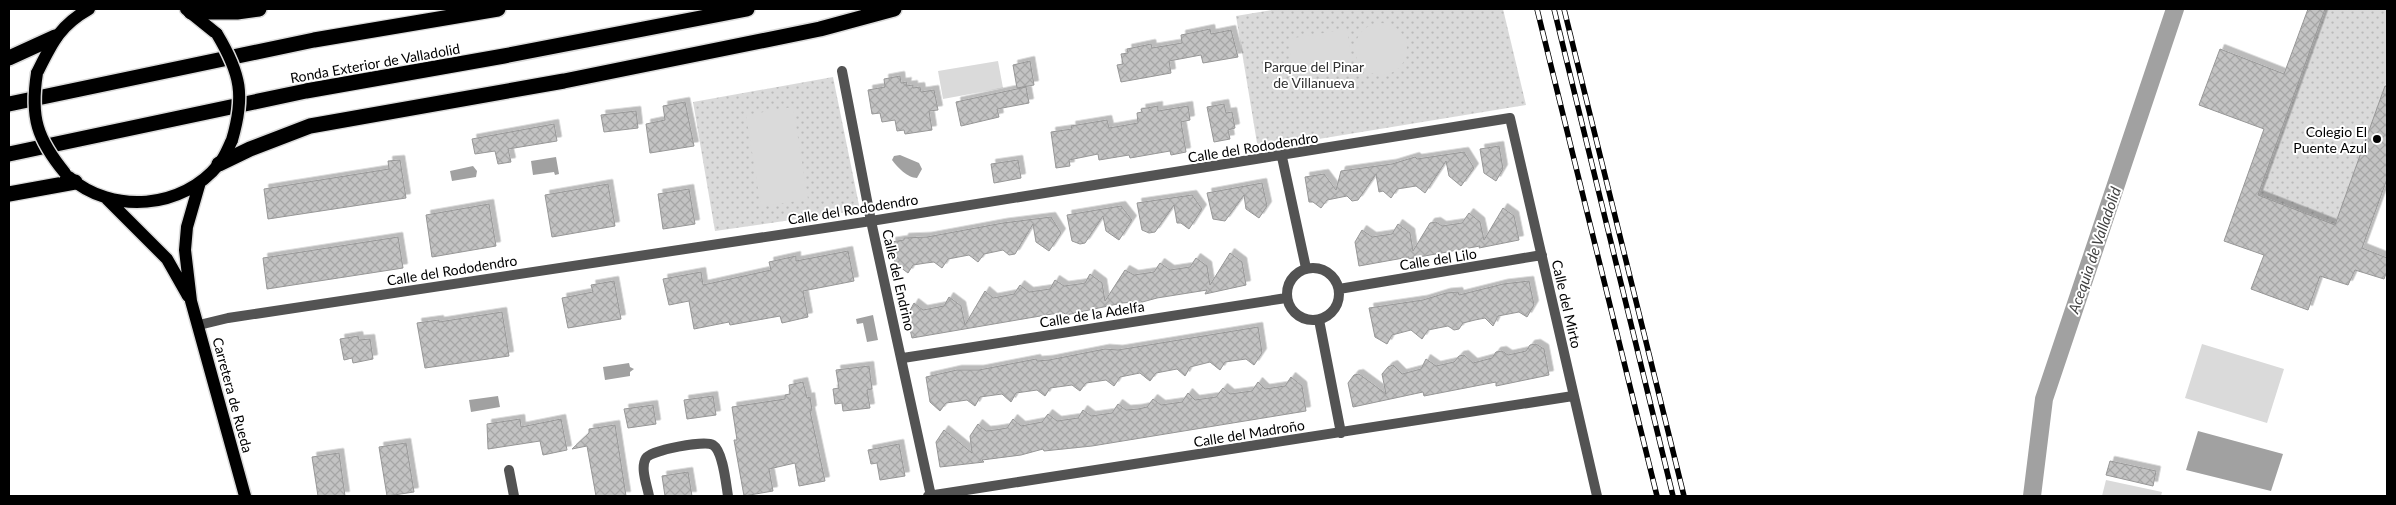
<svg xmlns="http://www.w3.org/2000/svg" width="2396" height="505" viewBox="0 0 2396 505" font-family="Lato,sans-serif">
<style>
.green{fill:url(#green-dots)}
.pitch{fill:#dadada}
.water{fill:#a1a1a1}
.lines{fill:none;stroke-linecap:round;stroke-linejoin:round}
.canal{stroke:#a1a1a1;stroke-width:18}
.building{fill:url(#building-cross-hatch);stroke:#979797;filter:url(#shadow)}
.primary-casing{stroke:#dbdbdb;stroke-width:15}
.motorway-casing{stroke:#dbdbdb;stroke-width:18}
.minor{stroke:#535353;stroke-width:10}
.primary{stroke:#000;stroke-width:12}
.motorway{stroke:#000;stroke-width:15}
.rail-casing{stroke:#000;stroke-width:5.5}
.rail{stroke:#fff;stroke-width:4;stroke-dasharray:11;stroke-linecap:butt}
.primary-bridge-casing{stroke:#dbdbdb;stroke-width:15;stroke-linecap:butt}
.primary-bridge{stroke:#000;stroke-width:12}
.poi-dot{fill:#000;stroke:#fff;stroke-width:2}
.labels{text-anchor:middle;dominant-baseline:central;stroke-width:4;stroke-linejoin:round;paint-order:stroke}
.street-label{font-size:14px;fill:#000;stroke:#fff}
.park-label{font-size:14px;fill:#313131;stroke:#fff}
.poi-label{font-size:14px;fill:#000;stroke:#fff;text-anchor:end}
.water-label{font-size:15px;font-style:italic;fill:#424242;stroke:#fff}
</style>
<defs>
<pattern id="green-dots" width="8" height="8" patternUnits="userSpaceOnUse" patternTransform="scale(1.25)"><rect width="8" height="8" fill="#dadada"/><path d="M2 2h.1M6 6h.1" fill="none" stroke="#b9b9b9" stroke-width="1.8" stroke-linecap="round"/></pattern>
<pattern id="building-cross-hatch" width="8" height="8" patternUnits="userSpaceOnUse" patternTransform="scale(1.25)"><rect width="8" height="8" fill="#c3c3c3"/><path d="M0 0l8 8M0 8l8-8" fill="none" stroke="#a6a6a6"/></pattern>
<filter id="shadow"><feDropShadow dx="4.5" dy="-4.5" stdDeviation="0" flood-color="#0004"/></filter>
</defs>
<rect width="100%" height="100%" fill="#fff"/>
<path class="green" d="M1278,9h225l23,96 -268,44 -22,-133z
M2325,9h62v72l-52,144 -77,-30z
M833,77l27,133 -145,21 -22,-129z"/>
<path class="pitch" d="M1355 49a26 26 0 1 1 52 0a26 26 0 1 1-52 0Z
M1347,29l5,32 -59,10 -5,-32z
M998,61l5,27 -60,11 -5,-28z
M793,107l15,92 -47,8 -15,-92z
M2202,344l82,25 -17,54 -82,-25z
M2106,480l56,12 -1,4h-59z"/>
<path class="water" d="M900,155l19,8 3,6 -5,9c-9,0 -20,-11 -25,-18l2,-4z
M556,157l3,17 -4,1 -1,-3 -21,3 -2,-14z
M473,166l4,5 -1,6 -24,4 -2,-10z
M873,315l5,25 -11,2 -4,-19 -6,1 -1,-5z
M629,363l1,4 4,2 -4,3v4l-25,4 -2,-13z
M498,396l2,11 -29,5 -2,-12z
M2198,431l85,23 -12,37 -85,-21z"/>
<g class="lines">
<path class="canal" d="M2032,496l12,-97 131,-390"/>
</g>
<path class="building" d="M2308,9h17l-67,186 77,30 50,-139h2v93l-25,69 25,10v13l-3,8 -29,-9 -7,15 -28,-9 -12,34 -57,-21 13,-34 -40,-14 40,-112 -65,-24 21,-56 64,25z
M1210,29l1,5 20,-4 7,27 -35,6 -2,-8 -32,6 2,12 -50,9 -4,-17 6,-1 -2,-10 7,-1 -1,-4 24,-5 1,4 30,-5 -1,-8z
M1030,61l4,24 -17,3 -4,-23z
M900,76l1,7 6,-1 -1,4 7,-1v3l7,-1 1,5 13,-2 4,20 -9,1 3,19 -27,4 -1,-4 -7,1 -2,-11 -13,2 -2,-9 -8,1 -4,-24 17,-3 -1,-8z
M1026,87l3,16 -32,6 2,8 -38,9 -5,-24z
M685,102l9,44 -44,7 -4,-29 19,-4 -2,-14z
M1224,104l2,9 6,-1 3,16 -7,2 2,9 -16,3 -7,-35z
M1158,106v5l30,-5 2,14 -9,2 5,30 -15,3 -1,-4 -40,7 -1,-3 -30,5 -1,-6 -29,6 1,6 -14,2 -5,-36 21,-3 -1,-3 36,-6 2,8 29,-5 -1,-10 5,-1 -1,-3z
M636,111l2,17 -34,4 -3,-17z
M554,124l3,17 -49,8 3,13 -13,2 -3,-13 -20,3 -3,-15z
M1499,146l4,23 -7,12 -12,-8 -4,-24z
M1464,152l10,16 -13,18 -12,-10 -3,-15 -21,32 -9,-7 -19,3 -6,9 -8,-7 -4,1 -3,-18 -18,26 -6,1 -5,-5 -20,4 -6,8 -8,-6h-4l-4,-25 19,-3 12,16 5,-19 51,-7 23,-7 2,2z
M400,160l6,38 -138,21 -4,-30 125,-20 -1,-8z
M1018,160l3,18 -27,5 -3,-19z
M1262,183l5,23 -8,12 -13,-9 -2,-14 -19,26 -12,-2 -6,-26z
M608,184l7,42 -63,11 -7,-42z
M689,189l6,35 -32,5 -5,-35z
M1192,195l10,14 -13,20 -8,-6h-4l-3,-18 -19,27 -6,1 -7,-3 -5,-27z
M489,204l7,42 -64,11 -6,-42z
M1121,206l11,14 -13,20 -13,-9 -3,-15 -18,27 -5,1 -8,-3 -5,-26z
M1503,208l11,8 5,24 -40,8 1,-2 -72,13 1,-2 -50,9 -4,-24 7,-12 10,7 20,-3 6,-10 12,9 3,18 17,-28 6,-1 6,4 20,-3 7,-10 11,9 4,18z
M1051,217l10,16 -12,18 -13,-9 -3,-18 -18,30 -6,1 -6,-5 -19,4 -6,8 -9,-7 -21,4 -6,9 -8,-6 -8,1 -13,2 -5,8 -8,-6 -4,1 -5,-26 13,-2v-2l23,-1 76,-14z
M398,237l5,31 -136,21 -4,-31z
M848,251l6,30 -51,10 5,26 -26,6 -2,-7 -50,9 -1,-3 -35,7 -5,-28 -20,4 -6,-26 38,-7 2,13 68,-15 -2,-8 27,-6v5z
M1230,253l12,9 4,23 -41,9 2,-4 -50,8 -22,6 -1,-2 -12,1 -56,12 -2,-2 -12,1 -140,24 -5,-22 7,-13 9,7 21,-4 5,-9 12,9 4,19 20,-34 8,7 21,-4 6,-9 9,7 21,-3 5,-9 9,6 15,-2 6,-1 5,-9 12,9 3,18 20,-31 9,5 20,-3 6,-9 10,7 20,-3 6,-9 11,8 3,19z
M614,281l7,38 -53,9 -6,-30 31,-6 -2,-7z
M1529,281l5,24 -7,12 -8,-5 -21,4 -5,10 -8,-8 -10,2 -12,3 -4,6 -5,1 -6,-4 -20,4 -6,9 -11,-9 -19,5 -5,9 -12,-7 -6,-29 54,-8 23,-7 12,-1 1,3 44,-11z
M502,312l7,44 -84,12 -8,-45 22,-3v2z
M1258,327l4,26 -8,12 -8,-6 -21,3 -5,8 -10,-8 -20,5 -5,9 -8,-7 -21,4 -6,8 -10,-8 -20,4 -6,9 -8,-6 -20,3 -6,8 -8,-6 -22,3 -5,8 -8,-6 -21,3 -5,9 -9,-8 -22,3 -5,9 -8,-6 -21,3 -6,8 -10,-9 -4,-25 31,-7h22l57,-11 1,2 12,-1 56,-11 13,1z
M358,336l1,4 11,-1 3,20 -20,4 -1,-5 -8,2 -4,-21z
M1536,344l8,5 5,26 -53,11v-4l-72,14 -1,-4 -70,15 -5,-24 6,-8 5,-1 27,20 -4,-20 6,-7 5,-2 9,9 19,-5 5,-10 10,7 18,-4 5,-6 5,-1 9,8 19,-5 4,-6 6,-1 6,4 18,-4 4,-6z
M869,366l3,23 -5,1 3,18 -27,3 -1,-8 -7,1 -2,-15 6,-1 -3,-18z
M1291,377l11,9 4,25 -214,35 -48,5 -1,-2 -22,6 -39,5 2,2 -44,5 -4,-25 8,-12 28,23 -2,-17 8,-12 8,7 9,-1 12,-2 6,-9 8,7 21,-4 6,-8 9,7 21,-3 5,-8 8,6 21,-3 6,-9 8,6 12,-1 9,-2 6,-8 8,6 21,-3 6,-9 7,7 21,-3 7,-9 7,6 22,-3 6,-9 7,7 20,-3z
M803,382l4,16 3,-1 2,13 -2,1 15,70 -26,5 -4,-23 -26,6 4,22 -29,5 -10,-56h3l-5,-33 53,-8v-4l5,-1 -1,-9z
M713,396l3,19 -29,4 -3,-19z
M653,405l3,19 -28,4 -4,-19z
M520,419l1,8 40,-8 6,31 -24,5 -3,-14 -52,8 -1,-25z
M615,425l11,71h-30l-9,-50 -15,3 17,-16v-4z
M406,443l8,49 -27,4 -8,-49z
M899,444l6,32 -25,4 -3,-17 -6,1 -3,-14z
M339,453l6,43h-27l-6,-39z
M2110,461l46,10 -3,15 -47,-11z
M688,472l4,24h-27l-3,-20z"/>
<g class="lines">
<defs>
<path id="primary" d="M186,9l31,25
M37,73c15,-30 22,-47 52,-64
M69,177c43,38 114,32 150,-13 6,-7 9,-16 13,-24
M200,182l-13,45 -2,23 6,51 54,195
M107,199l60,60 21,37"/>
<path id="motorway" d="M191,12h46l22,-3
M9,58l46,-21
M9,104l305,-64 184,-31
M9,154l297,-63 198,-35 243,-47
M219,164l31,-15 60,-23 254,-45 256,-52 74,-20
M9,194l66,-12"/>
</defs>
<use href="#primary" class="primary-casing"/>
<use href="#motorway" class="motorway-casing"/>
<path class="minor" d="M842,71l29,150 60,275
M1282,157l24,111
M1287 294a26 26 0 1 1 52 0a26 26 0 1 1-52 0Z
M1339,289l203,-34
M1319,320l22,113
M199,325l29,-7 643,-97 639,-103 87,378
M903,358l383,-60
M509,470l5,26
M649,496c-2,-11 -9,-28 -3,-38 5,-8 59,-18 67,-13 10,6 13,39 15,51
M928,496l645,-100"/>
<use href="#primary" class="primary"/>
<use href="#motorway" class="motorway"/>
<defs>
<path id="rail" d="M1537,9l120,487
M1554,9l119,487
M1564,9l120,487"/>
</defs>
<use href="#rail" class="rail-casing"/>
<use href="#rail" class="rail"/>
<defs>
<path id="primary-bridge" d="M217,34c24,40 28,62 15,106
M37,73c-7,44 0,66 28,100"/>
</defs>
<use href="#primary-bridge" class="primary-bridge-casing"/>
<use href="#primary-bridge" class="primary-bridge"/>
</g>
<circle class="poi-dot" cx="2377" cy="139" r="5"/>
<g class="labels">
<g class="street-label">
<text transform="translate(375 63) rotate(-10)">Ronda Exterior de Valladolid</text>
<text transform="translate(1253 147) rotate(-9)">Calle del Rododendro</text>
<text transform="translate(853 209) rotate(-9)">Calle del Rododendro</text>
<text transform="translate(1438 259) rotate(-9)">Calle del Lilo</text>
<text transform="translate(452 270) rotate(-9)">Calle del Rododendro</text>
<text transform="translate(899 280) rotate(77)">Calle del Endrino</text>
<text transform="translate(1567 304) rotate(77)">Calle del Mirto</text>
<text transform="translate(1092 314) rotate(-9)">Calle de la Adelfa</text>
<text transform="translate(233 395) rotate(75)">Carretera de Rueda</text>
<text transform="translate(1249 433) rotate(-9)">Calle del Madroño</text>
</g>
<g class="park-label">
<text x="1314" y="66">Parque del Pinar<tspan x="1314" dy="16">de Villanueva</tspan></text>
</g>
<g class="poi-label">
<text x="2367" y="131">Colegio El<tspan x="2367" dy="16">Puente Azul</tspan></text>
</g>
<g class="water-label">
<text transform="translate(2094 250) rotate(-71)">Acequia de Valladolid</text>
</g>
</g>
<rect width="2396" height="505" fill="none" stroke="#000000" stroke-width="20"/>
</svg>
